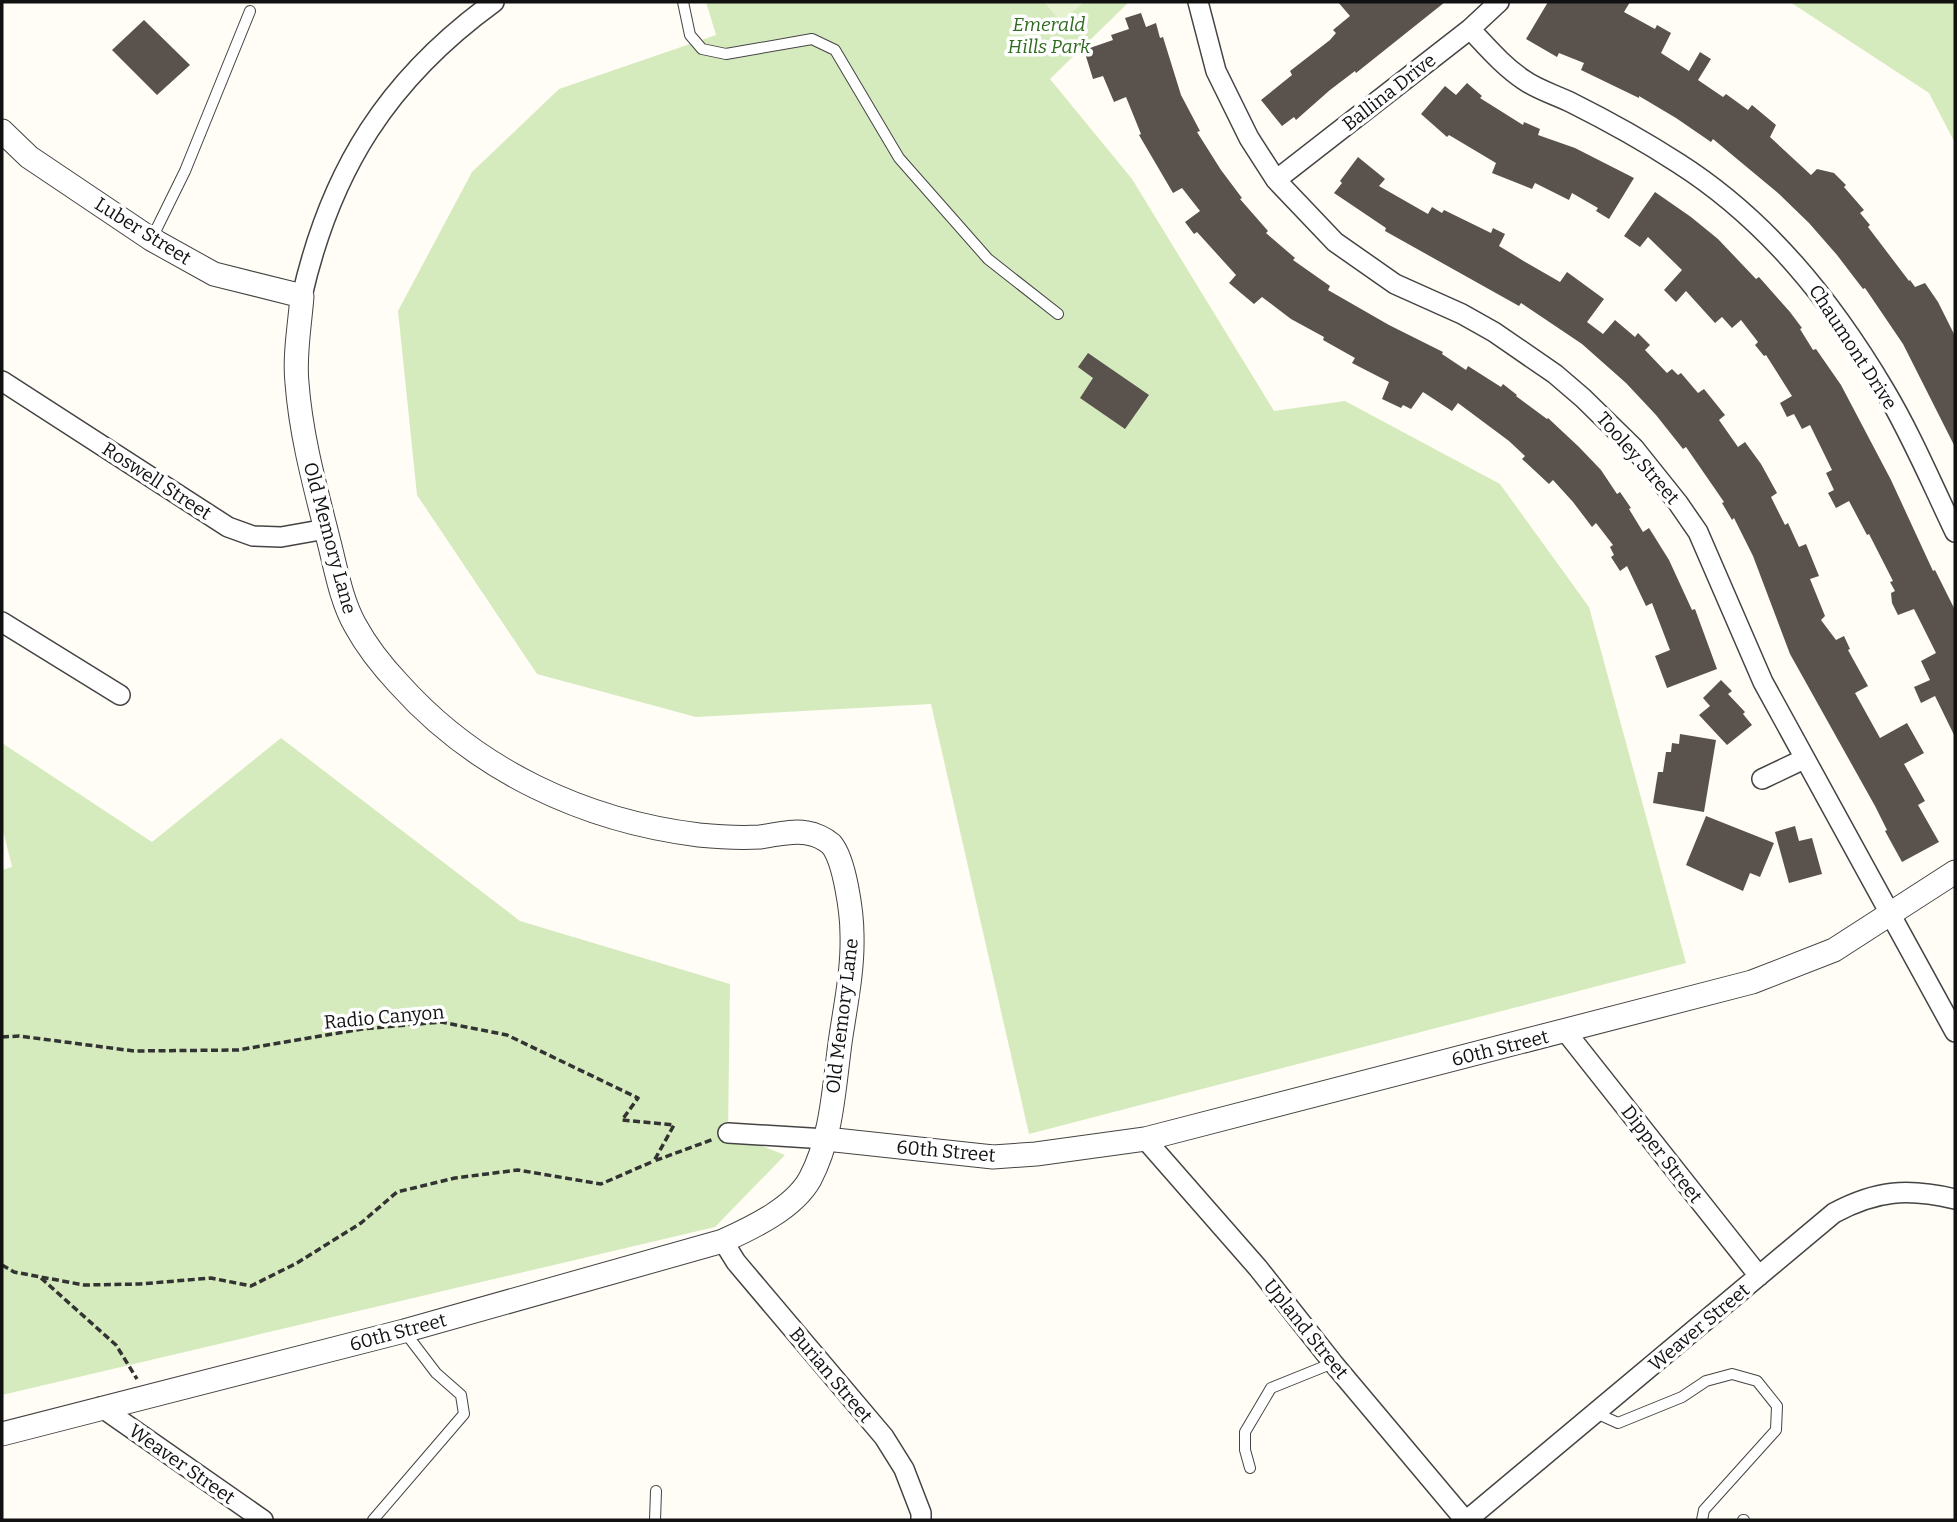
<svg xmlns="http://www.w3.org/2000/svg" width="1957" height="1522" viewBox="0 0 1957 1522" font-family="Bitter,serif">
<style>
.green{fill:#d5ebbd}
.pitch{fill:#e6f2cf}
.building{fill:#5a524d}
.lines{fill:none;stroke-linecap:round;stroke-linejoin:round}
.service-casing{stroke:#444;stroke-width:12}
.minor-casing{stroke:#444;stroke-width:22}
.tertiary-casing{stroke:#444;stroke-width:25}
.path{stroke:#333;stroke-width:3.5;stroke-dasharray:7 3.5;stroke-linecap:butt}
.service{stroke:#fff;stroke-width:10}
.minor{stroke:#fff;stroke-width:19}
.tertiary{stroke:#fff;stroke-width:23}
.labels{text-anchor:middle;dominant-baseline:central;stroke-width:7;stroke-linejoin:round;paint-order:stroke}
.park-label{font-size:19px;font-style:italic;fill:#2f6b1f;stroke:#fff}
.street-label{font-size:19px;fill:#111;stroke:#fff}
</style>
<rect width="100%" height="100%" fill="#fffdf5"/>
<path class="green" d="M706,2h423l-79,77 82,100 142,232 71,-10 155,83 89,123 97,356 -657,171 -98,-430 -235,13 -159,-43 -120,-179 -19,-184 74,-139 87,-83 157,-54z
M1790,2h165v141l-26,-50z
M281,738l239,183 210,63 -2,149 57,22 -70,72 -713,168v-525l10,-3 -10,-41v-83l150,99z"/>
<path class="pitch" d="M1044,2h41l-24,20z"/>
<path class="building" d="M1338,2h107l-89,71 -1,-2 -25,19 -34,30 -2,-3 -12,9 -21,-26 31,-25 -2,-4 40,-31 6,-7 -3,-3 17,-14z
M1548,2h82l-6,10 31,17 2,-4 14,8 -10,20 28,18 11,-19 11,7 -13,21 25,17 3,-3 22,16 4,-5 24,20 -6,12 41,38 6,-6 17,4 12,12 -2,2 20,23 -4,3 10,12 -2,2 41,54 1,-1 5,7 10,-4 13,19 17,34v111l-52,-103 -38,-56 -2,1 -26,-34 -28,-32 -31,-30 -65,-54 -2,3 -35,-24 -37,-22v2l-58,-28 3,-7 -25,-10 -2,4 -31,-18z
M1141,13l5,14 10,-4 4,15 3,-1 18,58 19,36 -3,1 24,38 21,28 -2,1 28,32 -2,2 29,25 -2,2 37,26 -2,4 61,35 54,27 -1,2 24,16 2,-4 33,21 2,-3 14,11 -1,1 31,23 1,-1 31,29 22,23 16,24 3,-2 11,16 -2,1 14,23 6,-4 20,32 23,50 3,-1 22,60 -50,19 -12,-32 15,-6 -18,-47 -6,3 -19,-40 -7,5 -9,-14 3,-2 -4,-8 3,-2 -17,-22 -4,4 -19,-25 -20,-22 -4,4 -27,-25 3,-3 -16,-15 -51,-38 -6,8 -29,-19 -12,17 -8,-4 -2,3 -19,-9 7,-17 -37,-19 3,-5 -32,-18 1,-3 -33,-18 -29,-22 -8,7 -25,-21 7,-8 -39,-43 -3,2 -9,-12 15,-11 -18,-23 -9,5 -34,-58 2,-1 -15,-37 -12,5 -11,-26 -10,3 -9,-29 29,-10 -2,-5 18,-6 -4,-11z
M144,20l46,45 -33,30 -45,-45z
M1467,83l15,13 -2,2 43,27 1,-3 16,7 -2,6 37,13 59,30 -25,41 -13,-8 2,-3 -26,-15 -3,7 -34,-17 -3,6 -40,-16 4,-10 -47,-28 -2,2 -26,-23 24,-28 11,9z
M1358,157l27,22 -6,7 49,28 4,-7 10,6 2,-3 47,23 2,-5 12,6 -6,12 28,17 33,19 7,-10 37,27 -17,23 16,12 12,-14 20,17 3,-4 12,12 -5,5 22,23 5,-4 6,6 3,-2 17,20 6,-4 21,26 -6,5 19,27 7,-5 16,22 16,29 -6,4 14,28 3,-2 11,24 7,-3 13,32 -9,3 15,37 -4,4 15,20 8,-4 6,13 -2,1 20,36 -13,7 25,45 27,-15 17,30 -20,11 21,37 -7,4 21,37 -37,20 -17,-31 2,-1 -12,-24 -85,-152 -37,-98 -19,-38 -2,2 -10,-17 2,-1 -38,-55 -3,2 -27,-34 -30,-32 -44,-39 -61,-41 -2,3 -134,-75 1,-3 -52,-35 8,-10 -2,-2z
M1655,192l36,25 27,22 38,40 3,-2 31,35 12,16 -2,1 13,21 3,-1 25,36 50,95 42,91 2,-1 20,40v127l-20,-41 -14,7 -7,-16 16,-7 -9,-19 15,-8 -22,-44 -16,6 -6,-12 -1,-10 4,-2 -5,-9 3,-1 -24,-47 -2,1 -18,-34 -13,7 -8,-15 6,-3 -8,-17 6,-3 -22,-45 -8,4 -8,-15 -7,3 -7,-14 12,-7 -26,-41 -2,1 -9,-11 3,-3 -17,-22 -9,8 -10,-11 -7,6 -29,-32 -10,11 -12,-12 18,-20 -34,-33 -8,10 -16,-11z
M1088,353l61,42 -24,34 -45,-31 13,-20 -15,-11z
M1721,680l11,11 -4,3 17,18 -2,2 9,11 -25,20 -28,-30 11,-9 -7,-8z
M1680,734l36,6 -12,72 -51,-9 5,-31h5l3,-20h5l1,-9 7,1z
M1706,816l68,27 -14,34 -10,-4 -7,18 -57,-26z
M1795,826l4,15 13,-3 10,36 -33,9 -14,-51z"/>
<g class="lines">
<defs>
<path id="service" d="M683,2l7,33 12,14 24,5 86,-15 23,11 64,108 89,101 70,55
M152,238l33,-67 65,-160
M1596,1413l22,10 64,-26 24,-16 26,-7 25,7 20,25 -1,24 -72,80 -2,10
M1250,1468l-5,-18v-18l26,-44 62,-25
M373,1520l91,-106 -3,-19 -25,-22 -32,-42
M655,1520l1,-29
M1743,1520h1"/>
<path id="minor" d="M1198,2l18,69 33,67 27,42 59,62 60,42 67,30 32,18 61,42 28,24 51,50 44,55 20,29 65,150 192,350
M1470,29c17,18 33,37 54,51 14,10 32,15 48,23 36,18 72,38 106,60 88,56 153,137 206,226 27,45 48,95 71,143
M1276,180l194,-151 29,-27
M302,296c29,-127 86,-217 192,-294
M2,381l226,146 25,9 28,1 45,-8
M2,622l118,73
M1762,779l42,-20
M1566,1032l193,244
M728,1133l98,6
M1145,1139l113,129 75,95 132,157
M723,1241l13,21 148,175 20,32 17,44v7
M101,1407l162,113
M1467,1520l367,-307c43,-23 74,-25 121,-14"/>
<path id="tertiary" d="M2,131l27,26 122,82 63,35 88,22c-2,28 -8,59 -5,87 4,54 19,107 32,159 7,27 12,58 26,83 12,22 27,41 44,59 78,87 186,137 300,151 20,2 41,3 61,2 15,-2 32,-7 47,-4 8,1 18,6 24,11 14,16 21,70 21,91 1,34 -6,68 -11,101 -7,47 -8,100 -31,143 -16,29 -58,49 -87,62l-319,90 -402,103
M826,1139l167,18 43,-3 109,-15 607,-157 82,-32 121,-78"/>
</defs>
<use href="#service" class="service-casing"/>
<use href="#minor" class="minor-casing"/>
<use href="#tertiary" class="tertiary-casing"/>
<path class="path" d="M2,1037l17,-1 115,15 104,-1 124,-21 79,-7 66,13 131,63 -16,22 52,5 -20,36 60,-22
M2,1265l12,7 70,13 56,-1 71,-6 40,8 46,-23 64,-40 36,-31 58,-14 63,-8 83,14 53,-23
M41,1278l75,67 21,34"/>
<use href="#service" class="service"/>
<use href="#minor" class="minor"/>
<use href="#tertiary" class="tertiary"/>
</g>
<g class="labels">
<g class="park-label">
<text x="1049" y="24">Emerald<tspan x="1049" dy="22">Hills Park</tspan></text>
</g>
<g class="street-label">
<text transform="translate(1389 92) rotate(-38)">Ballina Drive</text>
<text transform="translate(143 231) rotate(32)">Luber Street</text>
<text transform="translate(1853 347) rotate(57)">Chaumont Drive</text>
<text transform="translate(1638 458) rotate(49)">Tooley Street</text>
<text transform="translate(157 481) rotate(33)">Roswell Street</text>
<text transform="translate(330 538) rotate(75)">Old Memory Lane</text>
<text transform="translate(842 1016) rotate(-83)">Old Memory Lane</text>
<text transform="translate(384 1017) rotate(-5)">Radio Canyon</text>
<text transform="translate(1500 1048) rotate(-14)">60th Street</text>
<text transform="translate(946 1151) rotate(5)">60th Street</text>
<text transform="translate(1662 1154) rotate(52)">Dipper Street</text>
<text transform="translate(1699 1327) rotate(-40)">Weaver Street</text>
<text transform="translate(1306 1329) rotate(51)">Upland Street</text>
<text transform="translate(398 1332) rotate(-15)">60th Street</text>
<text transform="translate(831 1375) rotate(50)">Burian Street</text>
<text transform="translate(182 1464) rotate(35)">Weaver Street</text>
</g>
</g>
<rect width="1957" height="1522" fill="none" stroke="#111111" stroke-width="7"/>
</svg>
